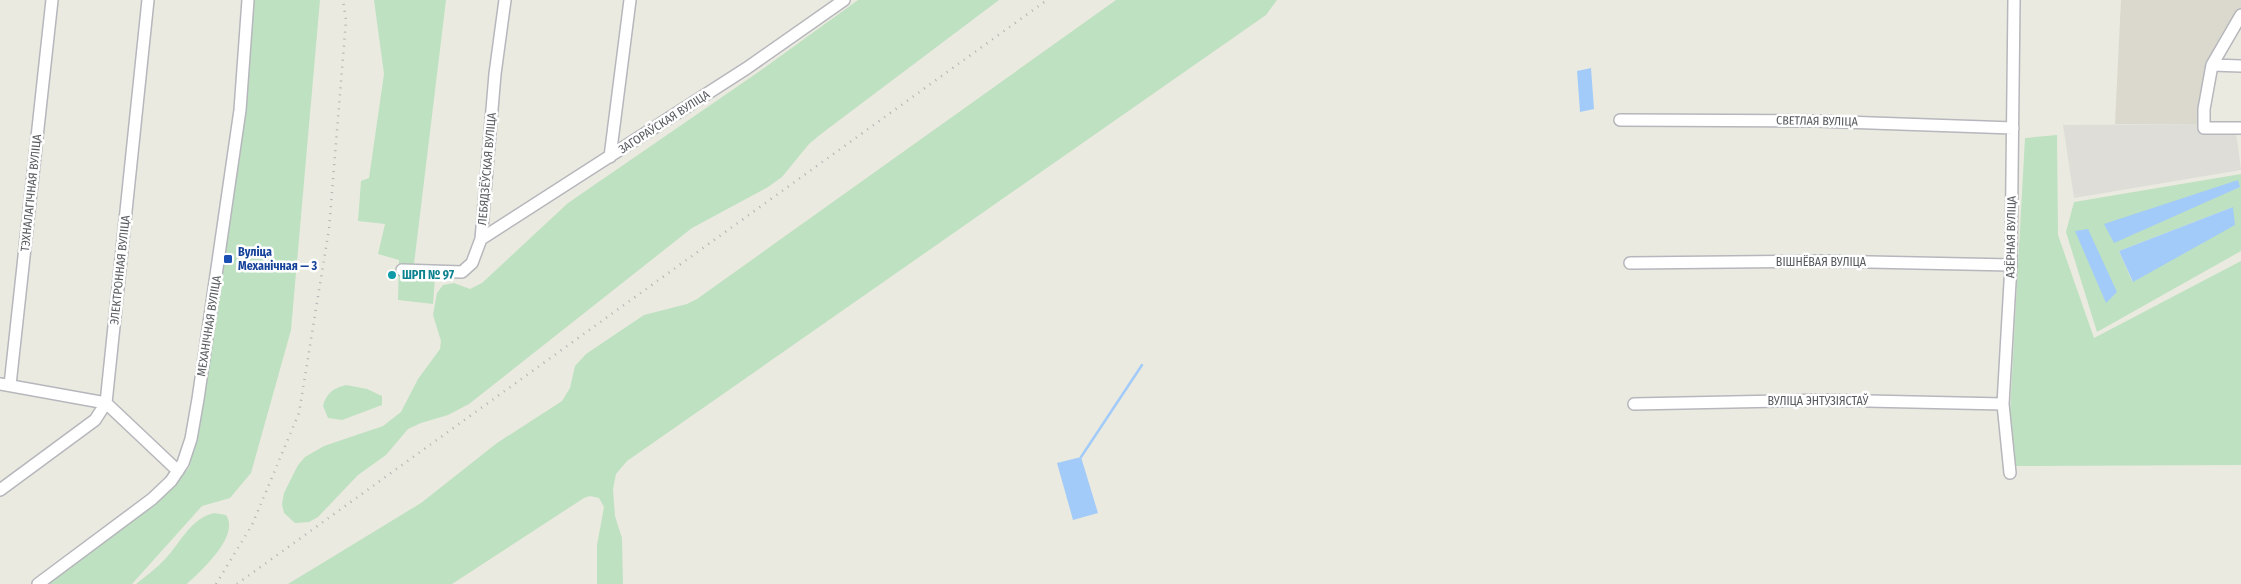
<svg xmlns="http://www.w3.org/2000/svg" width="2241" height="584" viewBox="0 0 2241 584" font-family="'Fira Sans Condensed',sans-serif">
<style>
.industrial{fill:#deddd8}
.education{fill:#dbd9ce}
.green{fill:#bee1c1;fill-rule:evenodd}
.water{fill:#a2cbf9}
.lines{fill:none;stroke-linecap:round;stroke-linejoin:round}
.stream{stroke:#a2cbf9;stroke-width:2.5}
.minor-casing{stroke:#b6b7bc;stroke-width:14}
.minor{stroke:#fff;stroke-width:11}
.rail{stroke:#b1b2b2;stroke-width:2.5;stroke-dasharray:1 6;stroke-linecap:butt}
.transit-dot{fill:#1a4fb4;stroke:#fff;stroke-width:2}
.culture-dot{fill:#0f9aa8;stroke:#fff;stroke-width:2}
.labels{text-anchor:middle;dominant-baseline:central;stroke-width:5;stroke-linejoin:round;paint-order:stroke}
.street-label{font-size:12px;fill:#595b60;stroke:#fff}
.transit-label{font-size:12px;font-weight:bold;fill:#164399;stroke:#fff;text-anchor:start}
.culture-label{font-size:12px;font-weight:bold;fill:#0d838f;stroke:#fff;text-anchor:start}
</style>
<rect width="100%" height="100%" fill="#ebeae0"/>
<path class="industrial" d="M2200,124l36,7 5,39 -167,28 -11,-73z"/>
<path class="education" d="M2121,0h120v8l-32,58 -11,58h-83z"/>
<path class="green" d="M254,0h66l-29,330 -40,143 -21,25 -28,8 -70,78h-84l106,-79 35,-37 11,-44 38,-257z
M374,0h72l-32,264h22l-3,40 -35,-4 1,-40 -21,-6 7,-30 -27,-3 3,-40 8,-3 15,-104z
M858,0h141l-178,134 -12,10 -27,33 -14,10 -76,41 -223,176 -21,11 -27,8 -13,6 -22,26 -28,20 -40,42 -9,5 -14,1 -11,-10 -2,-9 2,-11 14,-28 7,-8 19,-11 59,-20 18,-14 17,-33 22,-30 1,-8 -8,-26 4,-22 6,-8 11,-2 16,6 12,-6 86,-80 189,-130z
M1116,0h161l-11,15 -639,446 -11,13 -3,15 2,27 7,22 1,46h-26v-39l7,-38 -5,-9 -9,-2 -6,2 -132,86h-164l133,-81 76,-60 65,-42 8,-13 5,-22 11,-12 58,-39 43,-11 10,-5z
M2057,135l1,100 36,103 147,-77v204l-234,1 18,-328z
M2241,174v77l-144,81 -31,-100 8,-30zM2233,207l-100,74h-1l-13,-30z
M346,385l21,4 15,7v9l-40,15 -14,-2 -5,-12c3,-13 11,-18 23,-21z
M214,513l12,2c14,21 -24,55 -39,69h-51c10,-8 21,-16 30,-26 15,-16 25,-40 48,-45z"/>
<path class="water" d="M1591,68l3,41 -14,3 -3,-41z
M2238,180l2,7 -126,56 -10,-19z
M2233,207l2,18 -102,57 -14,-31z
M2088,229l29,63 -11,11 -31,-72z
M1081,457l17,56 -25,7 -16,-57z"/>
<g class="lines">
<path class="stream" d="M1081,457l61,-92"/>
<defs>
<path id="minor" d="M2241,15l-29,50 -8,44v19h37
M2212,65l29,1
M1620,120l196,1 197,7
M610,157l20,-157
M481,239l266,-171 97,-68
M1630,263l192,-2 189,4
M402,270l60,2 10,-9 9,-24 14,-165 10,-74
M0,384l106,19 72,68
M10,385l42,-385
M1634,404l188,-4 181,4
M2010,473l-7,-69 8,-139 3,-265
M0,490l95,-70 11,-17 42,-403
M38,584l114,-85 19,-18 12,-18 8,-24 7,-40 42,-289 8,-110"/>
</defs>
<use href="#minor" class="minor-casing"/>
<use href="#minor" class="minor"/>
<path class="rail" d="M216,584l36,-59 47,-112 30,-184 17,-209 -3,-20
M237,584l810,-584"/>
</g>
<rect class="transit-dot" x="223" y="254" width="10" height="10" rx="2.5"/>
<circle class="culture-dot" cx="392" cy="275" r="5"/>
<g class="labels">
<g class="street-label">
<text transform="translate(1817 121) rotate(1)">СВЕТЛАЯ ВУЛІЦА</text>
<text transform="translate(664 122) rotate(-33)">ЗАГОРАЎСКАЯ ВУЛІЦА</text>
<text transform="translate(487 169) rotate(-85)">ЛЕБЯДЗЁЎСКАЯ ВУЛІЦА</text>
<text transform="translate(31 193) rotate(-84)">ТЭХНАЛАГІЧНАЯ ВУЛІЦА</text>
<text transform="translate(2011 237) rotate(-89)">АЗЁРНАЯ ВУЛІЦА</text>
<text x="1821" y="262">ВІШНЁВАЯ ВУЛІЦА</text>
<text transform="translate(120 270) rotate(-84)">ЭЛЕКТРОННАЯ ВУЛІЦА</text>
<text transform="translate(209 326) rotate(-81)">МЕХАНІЧНАЯ ВУЛІЦА</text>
<text x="1818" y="401">ВУЛІЦА ЭНТУЗІЯСТАЎ</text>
</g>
<g class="transit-label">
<text x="238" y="252">Вуліца<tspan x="238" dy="14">Механічная — 3</tspan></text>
</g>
<g class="culture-label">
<text x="402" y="275">ШРП № 97</text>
</g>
</g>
</svg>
